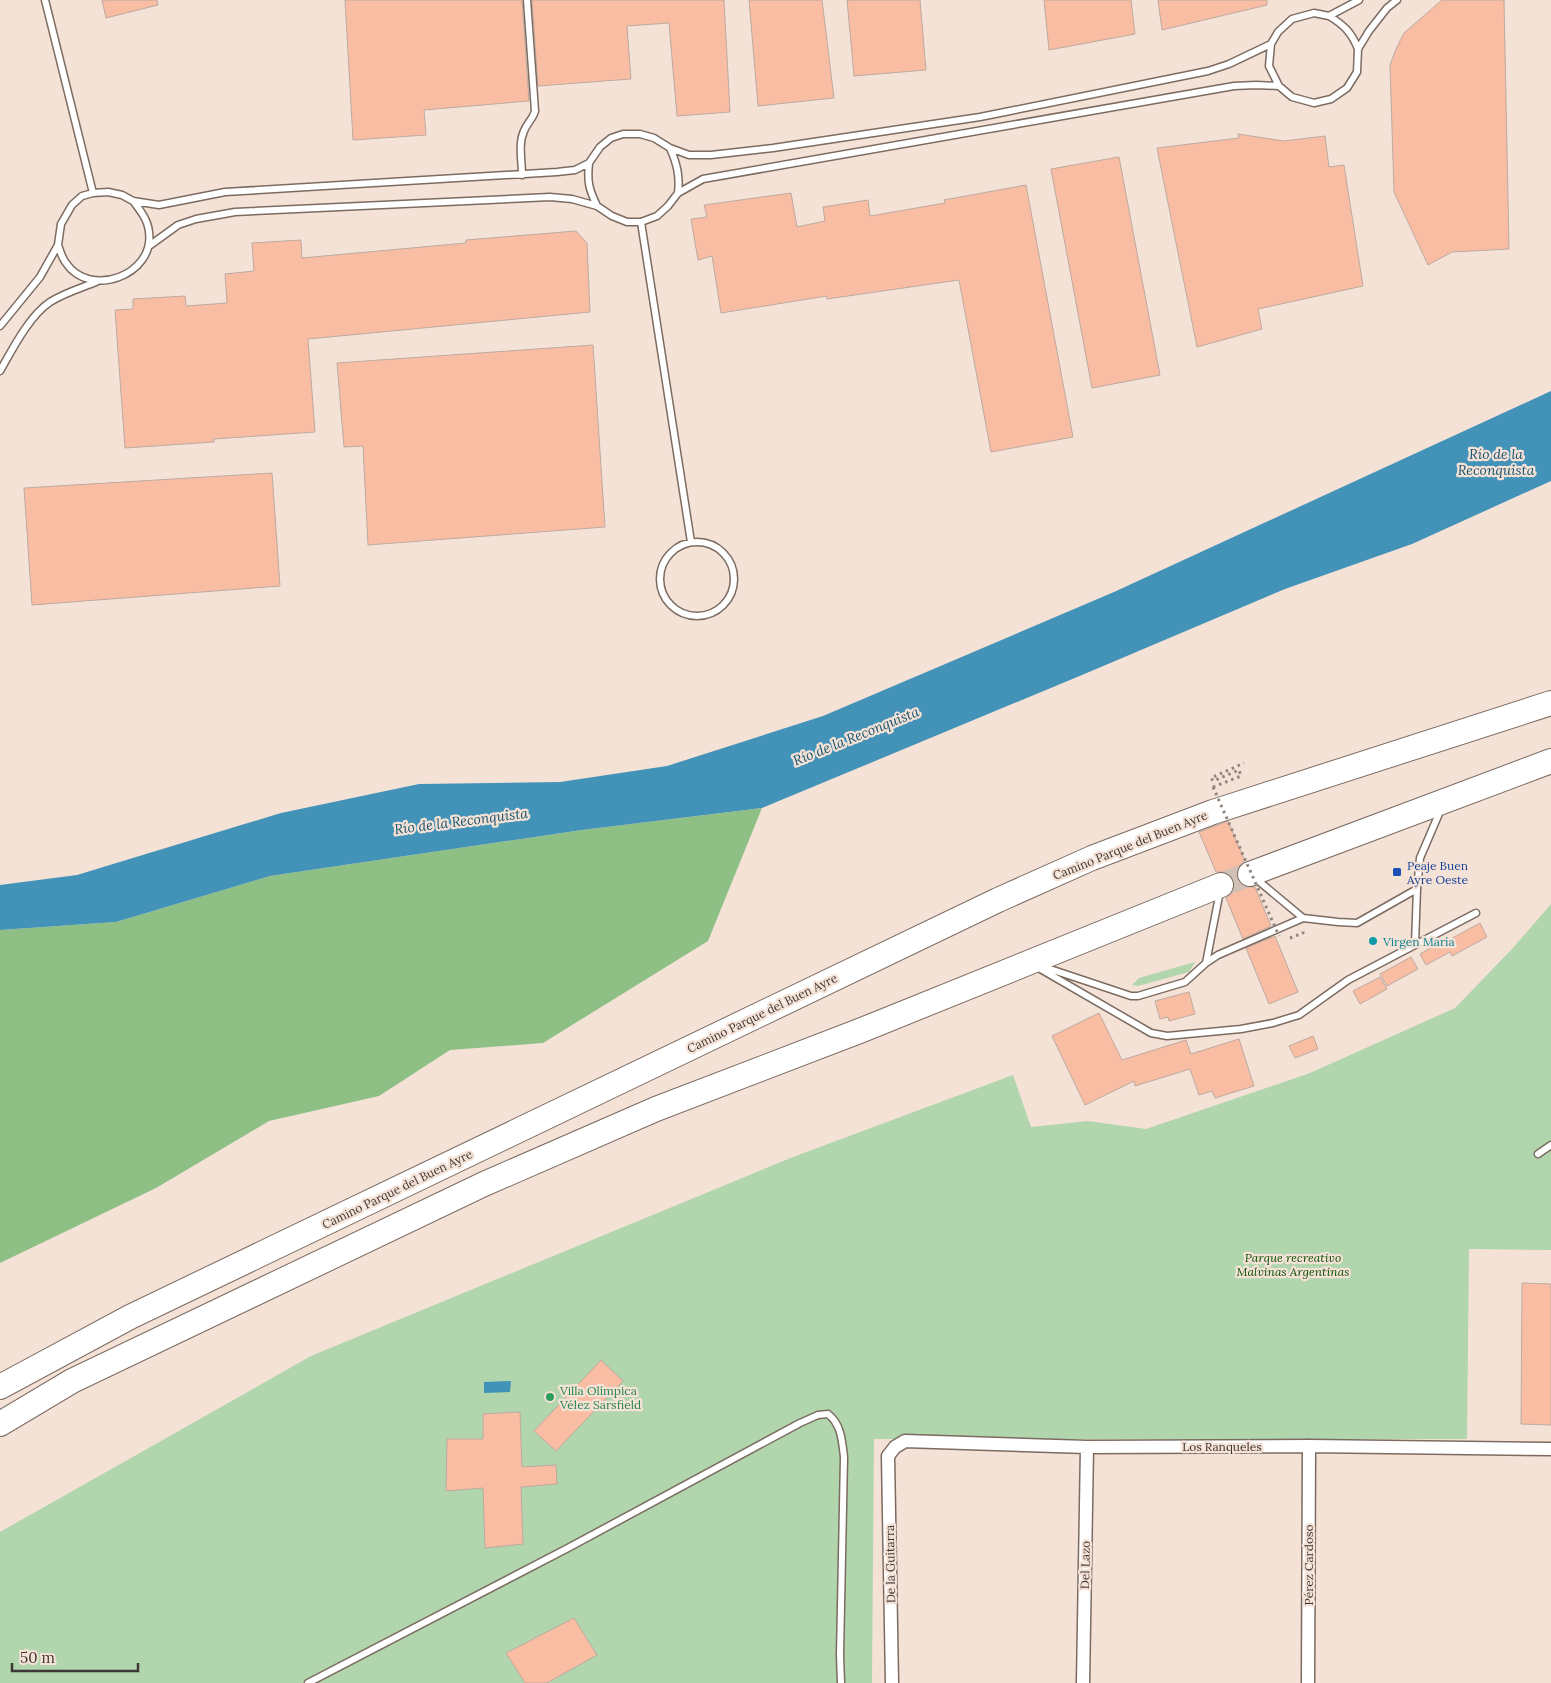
<svg xmlns="http://www.w3.org/2000/svg" width="1551" height="1683" viewBox="0 0 1551 1683" font-family="Lora,serif">
<style>
.green{fill:#b1d5ac}
.forest{fill:#8ec086}
.water{fill:#4392b8}
.building{fill:#f8bda3;stroke:#bdaaa1}
.lines{fill:none;stroke-linecap:round;stroke-linejoin:round}
.motorway-tunnel{stroke:#d1c0b6;stroke-width:24;stroke-dasharray:24 12;stroke-linecap:butt}
.service-casing{stroke:#7b6b61;stroke-width:9}
.minor-casing{stroke:#7b6b61;stroke-width:15}
.motorway-casing{stroke:#7b6b61;stroke-width:26}
.path{stroke:#91847d;stroke-width:3;stroke-dasharray:2.5 4;stroke-linecap:butt}
.service{stroke:#fff;stroke-width:6}
.minor{stroke:#fff;stroke-width:12}
.motorway{stroke:#fff;stroke-width:24}
.path-bridge{stroke:#91847d;stroke-width:3;stroke-dasharray:2.5 4;stroke-linecap:butt}
.transit-dot{fill:#1a4fb4;stroke:#f5e2d7;stroke-width:2}
.culture-dot{fill:#0f9aa8;stroke:#f5e2d7;stroke-width:2}
.leisure-dot{fill:#2e9e5b;stroke:#f5e2d7;stroke-width:2}
.labels{text-anchor:middle;dominant-baseline:central;stroke-width:4.5;stroke-linejoin:round;paint-order:stroke}
.street-label{font-size:12px;fill:#3f3733;stroke:#f5e2d7}
.transit-label{font-size:12px;fill:#164399;stroke:#f5e2d7;text-anchor:start}
.culture-label{font-size:12px;fill:#0d838f;stroke:#f5e2d7;text-anchor:start}
.park-label{font-size:12px;font-style:italic;fill:#0a5000;stroke:#f5e2d7}
.leisure-label{font-size:12px;fill:#27864d;stroke:#f5e2d7;text-anchor:start}
.water-label{font-size:14px;font-style:italic;fill:#16546f;stroke:#f5e2d7}
</style>
<rect width="100%" height="100%" fill="#f5e2d7"/>
<path class="green" d="M1551,904v346l-82,-1 -2,190h-593l-2,244h-872v-151l311,-176 482,-199 220,-82 18,52 57,-6 58,8 164,-56 145,-65 57,-59z
M1195,962l-6,10 -51,14 -6,-1 7,-7z"/>
<path class="forest" d="M762,808l-54,133 -165,102 -93,7 -71,46 -110,25 -113,67 -156,75v-333l116,-8 154,-46 312,-46z"/>
<path class="water" d="M1551,391v90l-139,63 -127,45 -203,86 -320,133 -180,22 -312,46 -154,46 -116,8v-45l77,-10 204,-62 138,-29 141,-2 107,-16 156,-50 291,-124z
M511,1381l-1,11 -26,1v-11z"/>
<path class="building" d="M102,0h55l1,5 -52,13z
M345,0h177l7,101 -105,9 2,25 -73,5z
M532,0h192l6,112 -53,4 -8,-93 -42,3 4,53 -93,7z
M749,0h73l12,98 -76,8z
M847,0h73l6,70 -72,6z
M1044,0h87l4,34 -86,16z
M1158,0h109v5l-105,25z
M1442,0h62l5,249 -57,3 -24,13 -34,-73 -4,-127 6,-16 8,-16z
M1238,134l46,7 41,-5 4,31 15,-2 19,121 -105,23 4,20 -65,18 -40,-199 82,-10z
M1119,157l41,218 -68,13 -41,-219z
M1026,185l47,252 -82,15 -32,-172 -132,19v-3l-106,17 -9,-57 -14,4 -7,-41 16,-2 -3,-12 87,-12 6,34 28,-6 -2,-14 45,-7 2,16 75,-13 -1,-3z
M576,231l11,12 3,69 -282,27 7,93 -101,7v3l-89,6 -10,-138 18,-1v-10l52,-3 1,10 41,-3 -2,-29 29,-3 -2,-28 49,-3 1,18 164,-15v-3z
M593,345l12,182 -237,18 -5,-99 -19,1 -7,-84z
M272,473l8,113 -248,19 -8,-117z
M1228,821l17,40 -5,4 -3,6v8l4,5 6,3h8l16,39 -28,13 -17,-41 5,-4 3,-7v-8l-5,-5 -6,-2h-7l-17,-40z
M1480,923l7,14 -35,19 -2,-4 -24,13 -6,-11 24,-14 1,2z
M1275,936l23,56 -29,12 -23,-56z
M1411,957l7,12 -31,17 -7,-12z
M1380,977l7,12 -27,15 -7,-13z
M1189,992l6,22 -26,7 -1,-4 -8,2 -5,-18z
M1099,1013l23,47 64,-20 5,14 48,-15 15,47 -39,12 -3,-7 -13,4 -9,-26 -55,17 -1,-5 -49,24 -33,-69z
M1313,1036l5,13 -23,9 -6,-12z
M1522,1283l29,1v141l-30,-1z
M601,1360l22,21 -67,70 -22,-20z
M520,1412l2,55 34,-2 1,19 -36,3 2,57 -38,4 -2,-60 -37,3 1,-52h36v-25z
M574,1618l23,37 -50,28h-22l-19,-30z"/>
<g class="lines">
<path class="motorway-tunnel" d="M1221,885l29,-11"/>
<defs>
<path id="service" d="M45,0l48,193
M1329,16c15,9 23,17 29,33
M1271,44l-2,22 10,20
M670,148c7,16 10,28 8,45
M589,163c-2,19 0,26 8,43
M522,175c0,-15 -4,-31 2,-44 3,-8 9,-12 11,-20l-8,-111
M641,222l50,320
M58,245c2,6 4,13 8,18 24,36 89,12 83,-31 -1,-12 -9,-22 -16,-31
M149,246l29,-21 18,-6 39,-7 315,-15 22,2 25,7 15,10 15,6h14l16,-6 11,-10 10,-13 25,-14 531,-93 22,-1 23,1 13,11 22,6 17,-4 16,-11 10,-16 1,-23 11,-18 18,-23 10,-8
M0,326l40,-49 18,-32 3,-21 11,-19 10,-9 11,-3 15,-1 14,3 11,6 26,4 66,-13 332,-20 18,-2 14,-7 11,-16 11,-9 12,-4h17l14,4 16,10 19,7h22l62,-7 207,-31 228,-46 21,-7 42,-20 7,-12 14,-13 22,-6 15,3 30,-16
M0,371c12,-21 29,-55 50,-69 14,-9 31,-14 46,-20
M660 579a37 37 0 1 1 74 0a37 37 0 1 1-74 0Z
M1255,878l48,40 35,4 19,1 60,-34 3,-31 21,-49
M1415,944l2,-55
M1206,963l12,-8 85,-37
M1037,967l114,66 16,3 74,-7 32,-6 26,-8 49,-35 128,-67
M1044,967l87,29h7l47,-14 21,-19 14,-72
M1538,1154l13,-9
M308,1683l260,-135 232,-125 18,-8 10,-1c13,10 14,26 16,43l-4,198 1,28"/>
<path id="minor" d="M892,1683l-4,-227 7,-9 10,-6 182,6 222,-1 242,3
M1083,1683l4,-236
M1308,1683l1,-237"/>
<path id="motorway" d="M1250,874l301,-113
M0,1387l130,-70 868,-417 94,-42 121,-46 338,-109
M0,1424l72,-43 412,-197 172,-75 206,-79 359,-145"/>
</defs>
<use href="#service" class="service-casing"/>
<use href="#minor" class="minor-casing"/>
<use href="#motorway" class="motorway-casing"/>
<path class="path" d="M1213,787l28,-11 -2,-6 -26,11 -2,-3 33,-15
M1290,938l13,-5v-4"/>
<use href="#service" class="service"/>
<use href="#minor" class="minor"/>
<use href="#motorway" class="motorway"/>
<path class="path-bridge" d="M1213,787l66,149"/>
</g>
<rect class="transit-dot" x="1392" y="867" width="10" height="10" rx="2.5"/>
<circle class="culture-dot" cx="1373" cy="941" r="5"/>
<circle class="leisure-dot" cx="550" cy="1397" r="5"/>
<g class="labels">
<g class="street-label">
<text transform="translate(1130 845) rotate(-22)">Camino Parque del Buen Ayre</text>
<text transform="translate(762 1013) rotate(-26)">Camino Parque del Buen Ayre</text>
<text transform="translate(397 1189) rotate(-26)">Camino Parque del Buen Ayre</text>
<text x="1222" y="1446">Los Ranqueles</text>
<text transform="translate(890 1564) rotate(-91)">De la Guitarra</text>
<text transform="translate(1085 1565) rotate(-89)">Del Lazo</text>
<text transform="translate(1308 1565) rotate(-90)">Pérez Cardoso</text>
</g>
<g class="transit-label">
<text x="1407" y="865">Peaje Buen<tspan x="1407" dy="14">Ayre Oeste</tspan></text>
</g>
<g class="culture-label">
<text x="1383" y="941">Virgen María</text>
</g>
<g class="park-label">
<text x="1293" y="1257">Parque recreativo<tspan x="1293" dy="14">Malvinas Argentinas</tspan></text>
</g>
<g class="leisure-label">
<text x="560" y="1390">Villa Olímpica<tspan x="560" dy="14">Vélez Sarsfield</tspan></text>
</g>
<g class="water-label">
<text x="1496" y="454">Río de la<tspan x="1496" dy="16">Reconquista</tspan></text>
<text transform="translate(856 736) rotate(-22)">Río de la Reconquista</text>
<text transform="translate(461 821) rotate(-7)">Río de la Reconquista</text>
</g>
</g>
<path d="M12 1663v8h126v-8" fill="none" stroke="#3f3733" stroke-width="2.5"/>
<text x="20" y="1663" font-size="15" fill="#3f3733" stroke="#f5e2d7" stroke-width="4" paint-order="stroke">50 m</text>
</svg>
